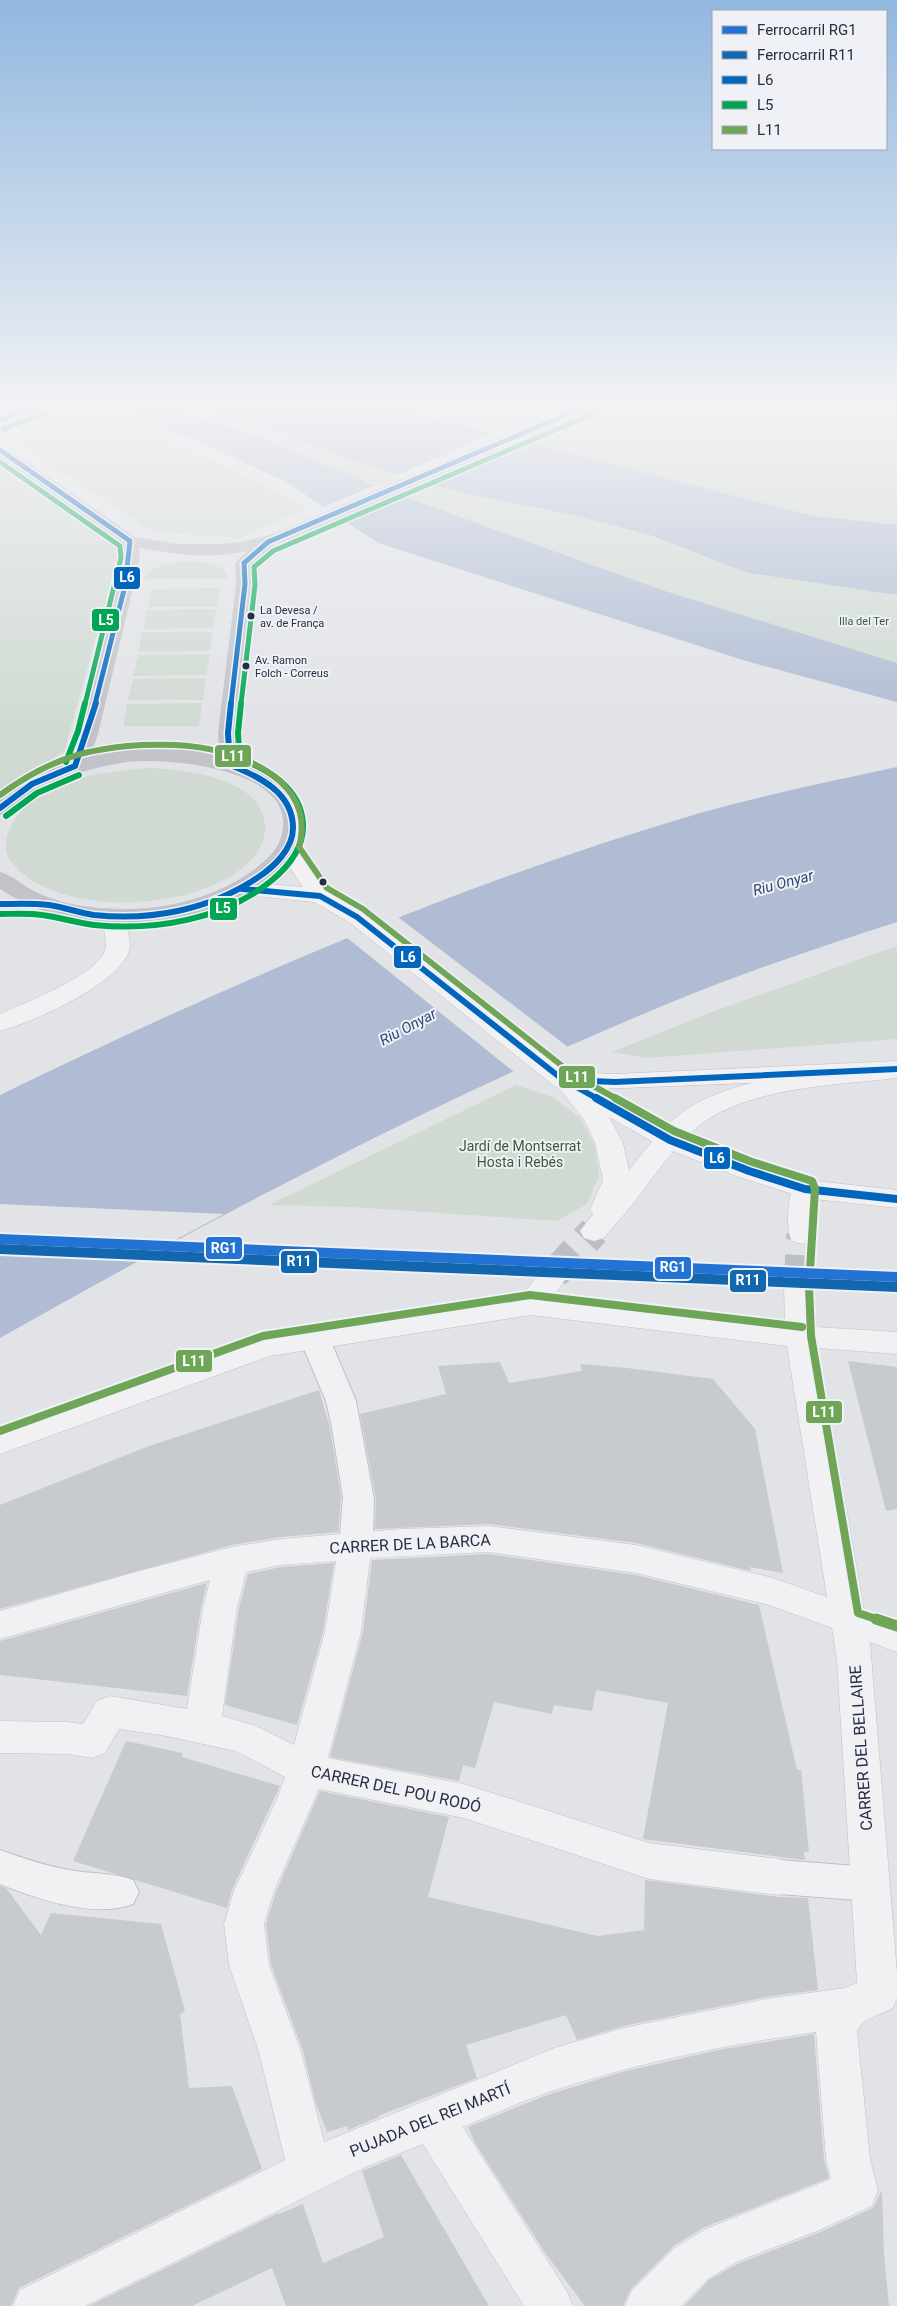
<svg xmlns="http://www.w3.org/2000/svg" width="897" height="2306" viewBox="0 0 897 2306" font-family="Roboto,sans-serif">
<style>
.green{fill:#d0dad2}
.water{fill:#afbcd3}
.pier{fill:#e1e3e7}
.building{fill:#c7cace}
.lines{fill:none;stroke-linecap:round;stroke-linejoin:round}
.minor-tunnel{stroke:#bcbfc6;stroke-width:31;stroke-dasharray:31 15;stroke-linecap:butt}
.pedestrian-casing{stroke:#bfc1c5;stroke-width:2}
.minor-casing{stroke:#bfc1c5;stroke-width:1}
.tertiary-casing{stroke:#bfc1c5;stroke-width:1}
.pedestrian{fill:#f1f1f3;fill-rule:evenodd}
.minor{fill:#f1f1f3;fill-rule:evenodd}
.tertiary{fill:#f1f1f3;fill-rule:evenodd}
.secondary{fill:#c2c3c9;fill-rule:evenodd}
.bus-1-far2-casing{stroke:#eff1f6;stroke-width:8}
.bus-1-far1-casing{stroke:#eff1f6;stroke-width:9}
.bus-1-casing{stroke:#eff1f6;stroke-width:12}
.bus-2-far1-casing{stroke:#eff1f6;stroke-width:8}
.bus-2-casing{stroke:#eff1f6;stroke-width:9}
.bus-3-far2-casing{stroke:#eff1f6;stroke-width:9}
.bus-3-far1-casing{stroke:#eff1f6;stroke-width:12}
.bus-3-casing{stroke:#eff1f6;stroke-width:15}
.bus-1-far2{stroke:#0065bd;stroke-width:5}
.bus-1-far1{stroke:#0065bd;stroke-width:6}
.bus-1{stroke:#0065bd;stroke-width:8}
.bus-2-far1{stroke:#00a651;stroke-width:5}
.bus-2{stroke:#00a651;stroke-width:6}
.bus-3-far2{stroke:#6fa557;stroke-width:6}
.bus-3-far1{stroke:#6fa557;stroke-width:8}
.bus-3{stroke:#6fa557;stroke-width:11}
.rail-1-casing{stroke:#eff1f6;stroke-width:14}
.rail-2-casing{stroke:#eff1f6;stroke-width:14}
.rail-1{stroke:#2373d5;stroke-width:10}
.rail-2{stroke:#1267af;stroke-width:10}
.bus-dot{fill:#282e41;stroke:#eff1f6;stroke-width:2}
.labels{text-anchor:middle;dominant-baseline:central;stroke-width:4;stroke-linejoin:round;paint-order:stroke}
.far-bus-label{font-size:11px;fill:#282e41;stroke:#eff1f6;text-anchor:start}
.far-park-label{font-size:11px;fill:#375d35;stroke:#eff1f6}
.park-label{font-size:14px;fill:#375d35;stroke:#eff1f6}
.water-label{font-size:15px;font-style:italic;fill:#314775;stroke:#eff1f6}
.near-street-label{font-size:16px;fill:#282e41;stroke:#eff1f6}
.line-badge{stroke:#eff1f6;stroke-width:2}
.badge-label{font-size:14px;text-anchor:middle;font-weight:bold;fill:#fff}
</style>
<rect width="100%" height="100%" fill="#e1e3e7"/>
<path class="green" d="M177,404l84,21 89,35 103,31 121,24 76,20 98,38 149,22v68l-232,-72 -153,-55 -142,-52 -113,-48 -70,-21z
M378,404h146l115,21 56,7 96,6 26,-5 80,4v88l-83,-9z
M627,404h270v25l-219,-10 -66,-8z
M47,406l108,27 152,74 -66,31 -88,-6 -142,-93 -5,-14 10,-7z
M0,462l121,85 -57,205 -64,39z
M185,561l26,2 14,7 3,9h-84c6,-14 27,-16 41,-18z
M220,588l-3,19h-69l4,-18z
M216,609l-3,19 -70,1 4,-19z
M142,632h71l-3,19 -72,1z
M210,654l-4,21 -73,1 5,-21z
M206,678l-3,22h-75l5,-21z
M202,703l-3,23h-76l4,-22z
M149,768c37,2 112,9 116,57 1,12 -4,24 -13,34 -47,53 -198,62 -242,1 -6,-8 -5,-23 0,-32 25,-49 90,-56 139,-60z
M897,946v93l-250,19 -35,-6 97,-39z
M516,1085l37,12 27,21 15,28 4,30 -12,28 -30,17 -206,-14 -82,-2z"/>
<path class="water" d="M71,404h106l11,11 69,21 113,48 142,52 153,55 232,72v39l-151,-41 -368,-118 -93,-62 -155,-69z
M183,404h195l436,112 83,9v70l-149,-22 -98,-38 -76,-20 -121,-24 -103,-31 -89,-35z
M897,767v155c-77,25 -155,51 -230,82 -229,95 -451,212 -667,334v-243c227,-110 458,-211 700,-282 65,-18 131,-32 197,-46z"/>
<path class="pier" d="M497,432l37,9 -104,46 -35,-11z
M378,484l32,11 -66,29 -23,-16z
M398,917l170,130 -54,25 -168,-135z
M0,1204l224,10 -79,42 -145,-7z"/>
<path class="building" d="M848,1361l49,6v142l-11,2z
M500,1362l9,21 73,-12 -2,-7 47,4 86,11 42,50 28,144 -33,-6 1,4 -115,-28 -147,-19 -114,5 1,-30 -16,-85 86,-20 -8,-28z
M319,1390l11,38 11,69 -3,35 -57,5 -49,8 -232,64v-104l149,-59z
M489,1554l147,21 123,30 38,165h4l8,82h-5l1,8 -162,-21 25,-136 -72,-13 -4,21 -38,-6 -2,9 -58,-12 -19,66 -12,-3 -4,16 -129,-24 33,-125 9,-72z
M334,1563l-11,69 -26,93 -72,-20 14,-97 9,-34 33,-7z
M207,1583l-6,25 -14,88 -187,-21v-34z
M126,1741l57,12 -1,4 98,29 -48,104 -5,18 -154,-47z
M320,1791l129,26 -21,80 170,39 46,-6 1,-50 134,17 29,1 10,92 -46,6 -144,29 -51,15 -11,-25 -100,30 11,33 -99,38 1,1 -31,13 -1,-4 -20,6 -12,-31 -12,-50 -32,-86 -5,-41 10,-32z
M0,1886l6,2 35,47 10,-22 110,11 24,87 -5,3 9,74 43,-2 30,83 -243,119 -8,18h-11z
M814,2034l10,125 5,19 -124,49 -30,18 -44,44 -8,17h-38l-39,-52 -71,-111 -7,-16 79,-32 75,-23 96,-22z
M401,2155l88,151h-203l-14,-38 -80,38h-103l189,-93 1,1 24,-10 20,59 61,-26 -22,-66z
M882,2190l2,64 5,52h-205l25,-26 28,-16 81,-31 55,-25z"/>
<g class="lines">
<path class="minor-tunnel" d="M554,1274l40,-43
M799,1286l3,-52"/>
<defs>
<path id="pedestrian" d="M314,1327l10,3 5,7 27,64 18,98 -1,38 -7,18 -11,4 -11,-4 -5,-9 4,-49 -11,-69 -6,-27 -27,-64 5,-7z
M0,1850c25,9 49,17 75,21 20,3 40,2 58,9l6,12 -6,12c-38,15 -96,-5 -133,-20z
M779,1860l91,7 13,5 6,12 -6,12 -13,5 -91,-7 -13,-5 -6,-12 6,-12z"/>
<path id="minor" d="M113,908l8,2c4,6 5,11 6,18 2,7 4,16 2,23 -11,34 -96,71 -129,80v-17c24,-11 98,-39 105,-64 3,-11 -3,-24 -4,-35l4,-5z
M897,1062v16c-60,7 -148,9 -197,47 -25,20 -43,47 -62,72 -10,14 -23,27 -34,41l-10,3 -10,-3 -4,-7 13,-17 -3,-5 13,-29 -8,-37 -11,-23 -28,-36 4,-6 9,-2 9,2 28,33 17,32 6,27c15,-19 31,-40 51,-56 50,-39 155,-45 217,-52z
M805,1180l10,2c7,11 4,48 -3,59l-10,3 -10,-3c-7,-11 -4,-47 3,-59z
M554,1264l10,3 5,7 -16,23 232,27 -1,-38 5,-7 10,-3 10,3 5,7 2,41 81,5v22l-79,-6 46,262 33,12v30l-27,-10 27,331v25l-4,10 -30,14 -6,9 13,128 8,31 -6,16 -55,25 -81,31 -28,17 -27,27h-56l7,-16 44,-43 30,-18 125,-50 -5,-20 -10,-127c-87,12 -175,30 -258,57 -32,10 -64,25 -95,38l103,163 7,16h-49l-101,-162 -53,21 -285,141h-72l7,-16 265,-130 -26,-108 -30,-87 -5,-41 10,-33 43,-92 8,-22 -49,-26 -75,-16 -42,-6 -14,24 -13,5 -25,-4 -67,-1v-32l67,1 16,2 14,-23 13,-5 77,13 16,-101 7,-28 -210,59v-28l139,-40 93,-24 49,-8 120,-10 88,-3 147,19 137,33 54,19 -40,-251 -256,-31 -261,41 -270,98v-25l266,-94 256,-39 22,-29zM489,1552l147,21 133,32 63,23 5,32 20,323 -12,5 -73,10 -144,29 -71,20 -233,95 -23,-90 -32,-87 -5,-41 10,-33 45,-102 145,29 185,61 130,16 14,-5 6,-13 -6,-13 -14,-5 -130,-16 -185,-59 -136,-26 33,-126 9,-74zM336,1561l-11,71 -31,113 -38,-19 -34,-10 15,-108 9,-36 35,-7z"/>
<path id="tertiary" d="M288,841l8,2 32,48 37,21 205,160 45,2 282,-13v16l-297,12 80,45 79,31 48,15 90,10v18l-92,-10 -66,-21 -79,-31 -107,-61 -204,-163 -35,-20 -80,-8 -4,-5 4,-5 8,-2 61,5 -26,-39 3,-5z"/>
</defs>
<use href="#pedestrian" class="pedestrian-casing"/>
<use href="#minor" class="minor-casing"/>
<use href="#tertiary" class="tertiary-casing"/>
<use href="#pedestrian" class="pedestrian"/>
<use href="#minor" class="minor"/>
<use href="#tertiary" class="tertiary"/>
<path class="secondary" d="M30,404h21l-3,3 -48,18v-10z
M579,404h20l-3,3 -308,134 -13,3 -22,20 1,20 -16,149 2,29c22,5 43,20 55,38 33,49 -33,90 -72,105 -26,11 -57,16 -85,18 -48,3 -98,-7 -138,-34v-17c14,4 23,14 36,20 18,9 41,14 62,16 55,5 112,-6 157,-39 11,-9 22,-18 26,-32 21,-68 -112,-80 -154,-75 -33,5 -64,14 -93,30 -12,7 -20,19 -34,23v-18c20,-15 41,-26 66,-34l12,-29 44,-175 -1,-16 -121,-86v-12l6,2 129,90 42,7h42l23,-2 34,-9zM139,548c35,6 73,12 108,3l-12,12 1,21 -18,149 1,23c-42,-12 -87,-9 -129,0l8,-22 42,-175z"/>
<defs>
<path id="bus-1-far2" d="M0,420l43,-16
M0,450l130,91 -5,45 -30,118
M231,704l14,-120 -1,-21 24,-21 323,-138"/>
<path id="bus-1-far1" d="M230,765l-2,-32 3,-30
M75,766l21,-63
M0,808l32,-24 43,-18
M242,889l78,7 37,21 205,162 36,20
M0,904c16,0 33,-1 49,1 15,2 30,8 45,10 57,6 115,-5 163,-37 17,-11 36,-29 36,-50 0,-36 -35,-52 -63,-63
M567,1080l48,2 282,-13"/>
<path id="bus-1" d="M596,1098l74,42 79,31 56,18 92,10"/>
<path id="bus-2-far1" d="M3,429l43,-16
M0,462l120,84 1,12 -36,146
M241,704l14,-119 -1,-18 19,-16 322,-138"/>
<path id="bus-2" d="M66,762l12,-31 7,-28
M240,764l-2,-31 3,-30
M6,816l31,-23 42,-18
M0,914c14,0 28,-1 42,1 17,2 35,8 52,10 60,6 129,-5 177,-44 17,-14 33,-34 32,-57 -2,-38 -38,-56 -69,-68"/>
<path id="bus-3-far2" d="M0,795c30,-22 62,-39 99,-45 25,-5 51,-6 76,-5 56,2 143,31 124,102l28,41 36,21 212,167 42,23"/>
<path id="bus-3-far1" d="M615,1098l59,33 78,31 60,19 3,8 -6,97 2,50 47,277 21,7
M0,1431l263,-95 267,-41 272,32"/>
<path id="bus-3" d="M876,1619l21,7"/>
</defs>
<use href="#bus-1-far2" class="bus-1-far2-casing"/>
<use href="#bus-1-far1" class="bus-1-far1-casing"/>
<use href="#bus-1" class="bus-1-casing"/>
<use href="#bus-2-far1" class="bus-2-far1-casing"/>
<use href="#bus-2" class="bus-2-casing"/>
<use href="#bus-3-far2" class="bus-3-far2-casing"/>
<use href="#bus-3-far1" class="bus-3-far1-casing"/>
<use href="#bus-3" class="bus-3-casing"/>
<use href="#bus-1-far2" class="bus-1-far2"/>
<use href="#bus-1-far1" class="bus-1-far1"/>
<use href="#bus-1" class="bus-1"/>
<use href="#bus-2-far1" class="bus-2-far1"/>
<use href="#bus-2" class="bus-2"/>
<use href="#bus-3-far2" class="bus-3-far2"/>
<use href="#bus-3-far1" class="bus-3-far1"/>
<use href="#bus-3" class="bus-3"/>
<defs>
<path id="rail-1" d="M0,1239l897,38"/>
<path id="rail-2" d="M0,1249l897,38"/>
</defs>
<use href="#rail-1" class="rail-1-casing"/>
<use href="#rail-2" class="rail-2-casing"/>
<use href="#rail-1" class="rail-1"/>
<use href="#rail-2" class="rail-2"/>
</g>
<linearGradient id="sky" x2="0" y2="1"><stop stop-color="#91b7e0"/><stop offset="0.56" stop-color="#f2f2f4"/><stop offset="1" stop-color="#f2f2f4" stop-opacity="0"/></linearGradient>
<rect width="897" height="726" fill="url(#sky)"/>
<g class="bus-dot">
<circle cx="251" cy="616" r="4.5"/>
<circle cx="246" cy="666" r="4.5"/>
<circle cx="323" cy="882" r="4.5"/>
</g>
<g class="labels">
<g class="far-bus-label">
<text x="260" y="610">La Devesa /<tspan x="260" dy="13">av. de França</tspan></text>
<text x="255" y="660">Av. Ramon<tspan x="255" dy="13">Folch - Correus</tspan></text>
</g>
<g class="far-park-label">
<text x="864" y="621">Illa del Ter</text>
</g>
<g class="park-label">
<text x="520" y="1146">Jardí de Montserrat<tspan x="520" dy="16">Hosta i Rebés</tspan></text>
</g>
<g class="water-label">
<text transform="translate(783 883) rotate(-15)">Riu Onyar</text>
<text transform="translate(408 1027) rotate(-28)">Riu Onyar</text>
</g>
<g class="near-street-label">
<text transform="translate(410 1544) rotate(-3)">CARRER DE LA BARCA</text>
<text transform="translate(861 1748) rotate(-94)">CARRER DEL BELLAIRE</text>
<text transform="translate(396 1789) rotate(12)">CARRER DEL POU RODÓ</text>
<text transform="translate(430 2120) rotate(-22)">PUJADA DEL REI MARTÍ</text>
</g>
</g>
<g class="line-badge">
<rect x="113" y="566" width="28" height="24" rx="5" fill="#0065bd"/>
<rect x="91" y="608" width="29" height="24" rx="5" fill="#00a651"/>
<rect x="214" y="744" width="38" height="24" rx="5" fill="#6fa557"/>
<rect x="209" y="897" width="29" height="24" rx="5" fill="#00a651"/>
<rect x="393" y="945" width="29" height="24" rx="5" fill="#0065bd"/>
<rect x="558" y="1065" width="38" height="24" rx="5" fill="#6fa557"/>
<rect x="703" y="1146" width="28" height="24" rx="5" fill="#0065bd"/>
<rect x="205" y="1236" width="38" height="24" rx="5" fill="#2373d5"/>
<rect x="280" y="1250" width="38" height="24" rx="5" fill="#1267af"/>
<rect x="654" y="1256" width="38" height="24" rx="5" fill="#2373d5"/>
<rect x="729" y="1269" width="38" height="24" rx="5" fill="#1267af"/>
<rect x="175" y="1349" width="38" height="24" rx="5" fill="#6fa557"/>
<rect x="805" y="1400" width="38" height="24" rx="5" fill="#6fa557"/>
</g>
<g class="badge-label">
<text x="127" y="582">L6</text>
<text x="106" y="625">L5</text>
<text x="233" y="761">L11</text>
<text x="223" y="913">L5</text>
<text x="408" y="962">L6</text>
<text x="577" y="1082">L11</text>
<text x="717" y="1163">L6</text>
<text x="224" y="1253">RG1</text>
<text x="299" y="1266">R11</text>
<text x="673" y="1272">RG1</text>
<text x="748" y="1285">R11</text>
<text x="194" y="1366">L11</text>
<text x="824" y="1417">L11</text>
</g>
<rect x="712" y="10" width="175" height="140" fill="#eff1f6" stroke="#9fa3ae"/>
<rect x="722" y="26" width="25" height="8" fill="#2373d5" stroke="#9fa3ae"/>
<text x="757" y="35" font-size="15" fill="#282e41">Ferrocarril RG1</text>
<rect x="722" y="51" width="25" height="8" fill="#1267af" stroke="#9fa3ae"/>
<text x="757" y="60" font-size="15" fill="#282e41">Ferrocarril R11</text>
<rect x="722" y="76" width="25" height="8" fill="#0065bd" stroke="#9fa3ae"/>
<text x="757" y="85" font-size="15" fill="#282e41">L6</text>
<rect x="722" y="101" width="25" height="8" fill="#00a651" stroke="#9fa3ae"/>
<text x="757" y="110" font-size="15" fill="#282e41">L5</text>
<rect x="722" y="126" width="25" height="8" fill="#6fa557" stroke="#9fa3ae"/>
<text x="757" y="135" font-size="15" fill="#282e41">L11</text>
</svg>
